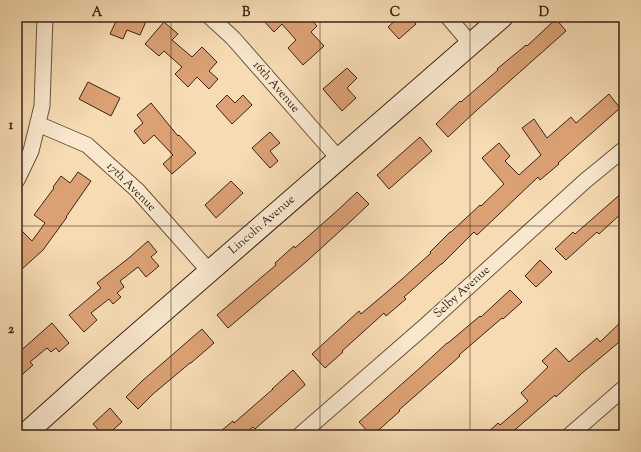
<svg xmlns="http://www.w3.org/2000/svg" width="641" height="452" viewBox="0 0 641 452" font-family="'Sorts Mill Goudy',serif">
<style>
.building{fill:#dba175;stroke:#3c2318}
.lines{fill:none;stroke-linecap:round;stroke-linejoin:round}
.street-casing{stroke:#6a513f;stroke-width:17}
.secondary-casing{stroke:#3c2318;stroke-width:23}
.street{stroke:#f9e8ce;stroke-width:15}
.secondary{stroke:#f9e8ce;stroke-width:21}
.grid{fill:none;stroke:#3c2318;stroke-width:1;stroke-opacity:0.55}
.labels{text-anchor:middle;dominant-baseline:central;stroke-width:3.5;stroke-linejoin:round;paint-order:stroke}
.street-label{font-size:12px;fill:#3c2318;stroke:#f9e8ce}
.neatline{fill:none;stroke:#3c2318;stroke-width:1.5}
.grid-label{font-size:13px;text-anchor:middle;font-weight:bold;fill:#3c2318}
</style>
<rect width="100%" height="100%" fill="#f6dbb3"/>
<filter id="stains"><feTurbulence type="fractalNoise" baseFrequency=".005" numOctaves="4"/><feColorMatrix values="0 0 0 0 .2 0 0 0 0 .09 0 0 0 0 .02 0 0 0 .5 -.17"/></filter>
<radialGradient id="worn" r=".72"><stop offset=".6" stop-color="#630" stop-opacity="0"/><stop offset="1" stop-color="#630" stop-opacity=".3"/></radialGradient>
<path class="building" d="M118,17h30l-8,18 -13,-5 -4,9 -13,-5z
M260,17h49l8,9 -6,6 13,14 -21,19 -15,-17 8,-8 -14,-16 -8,8z
M399,17h11l6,7 -17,15 -11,-12z
M556,19l10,12 -89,79 -29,27 -12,-13 24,-23 1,1 37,-32 -1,-1 29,-24 1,1z
M164,22l14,12 -6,6 20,17 10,-10 15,15 -8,9 9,8 -9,10 -12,-12 -9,10 -13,-13 7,-7 -18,-16 -5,5 -14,-12z
M347,68l10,10 -10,10 9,10 -14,13 -19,-22z
M88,82l32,16 -9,18 -32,-17z
M609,94l11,14 -62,55 1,1 -19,16 -2,-3 -61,58 -3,-3 -32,32h-1l-37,33 2,2 -20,17 -2,-3 -42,38 1,1 -18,16 -13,-14 47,-43 2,3 40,-34 30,-27 -1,-1 20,-20h1l29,-27 1,1 23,-22 -22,-26 17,-15 11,13 -5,5 14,14 22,-20 -19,-27 12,-9 13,19 24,-21 5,6z
M227,95l8,8 8,-8 9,10 -20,19 -16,-18z
M151,103l27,33 1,-1 17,18 -24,21 -9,-10 10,-9 -19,-20 -10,9 -10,-13 9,-8 -6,-8z
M270,132l10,11 -10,8 8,10 -8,7 -18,-20z
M420,137l12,14 -43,38 -12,-14z
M78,172l13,9 -25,36h1l-24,33 -21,19 -5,-5v-38l15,15 13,-18 -11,-8 20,-27 -1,-1 8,-11 9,7z
M231,181l12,12 -27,25 -11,-13z
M624,191v20l-25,23 -2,-2 -31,28 -11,-11 18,-17 2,2z
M357,192l12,12 -18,17 -44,40 -79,67 -11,-13 59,-50 -1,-2 19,-17 1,2 44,-39z
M148,241l9,11 -6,5 8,9 -13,11 -8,-10 -18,14 4,6 -7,6 4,4 -8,7 -4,-5 -18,14 6,7 -13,12 -15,-17 32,-27 -4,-5 33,-26z
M540,260l12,12 -16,15 -11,-11z
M510,290l12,12 -19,17 -1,-1 -43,37 1,1 -27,24 -34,30 1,1 -27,24h-2l-12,-13 62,-55 26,-24h1l32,-27 1,1z
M624,319v19l-43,36 -25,23 -1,-2 -46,40h-24l13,-12 2,2 28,-24 -7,-8 27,-26 -6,-6 14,-13 13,14 28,-24 3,4z
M52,323l17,20 -10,9 -3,-4 -5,4 -4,-4 -17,14 3,3 -16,14v-25z
M202,329l12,14 -23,20h-1l-37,31 -15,15 -12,-12 16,-16z
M293,370l11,13 1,2 -50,44 -2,-2 -10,8h-27l17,-14 1,2 39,-34h-1z
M110,408l12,14 -15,13h-4l-10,-11z"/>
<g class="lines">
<defs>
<path id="street" d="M210,17l23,21 106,121
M448,17l23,27
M38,124l49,21 50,45 72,81
M17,180l14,-29 11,-45 3,-89
M300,435l124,-108 161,-146 39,-32
M570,435l54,-47"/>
<path id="secondary" d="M24,435l79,-71 399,-347"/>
</defs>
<use href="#street" class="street-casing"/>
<use href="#secondary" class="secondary-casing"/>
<use href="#street" class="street"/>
<use href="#secondary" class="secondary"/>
</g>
<path class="grid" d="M171,17v418M320,17v418M470,17v418M17,226h607"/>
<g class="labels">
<g class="street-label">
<text transform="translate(276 87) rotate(49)">16th Avenue</text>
<text transform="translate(131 187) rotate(45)">17th Avenue</text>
<text transform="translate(262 225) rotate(-41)">Lincoln Avenue</text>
<text transform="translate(462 292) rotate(-42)">Selby Avenue</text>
</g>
</g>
<rect width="641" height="452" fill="none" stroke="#f6dbb3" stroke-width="44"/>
<rect x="22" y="22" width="597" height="408" class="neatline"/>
<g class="grid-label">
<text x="97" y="16">A</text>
<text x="246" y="16">B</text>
<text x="395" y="16">C</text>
<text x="544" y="16">D</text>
<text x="11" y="129">1</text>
<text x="11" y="333">2</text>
</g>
<rect width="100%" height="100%" filter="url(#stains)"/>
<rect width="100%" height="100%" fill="url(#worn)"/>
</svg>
